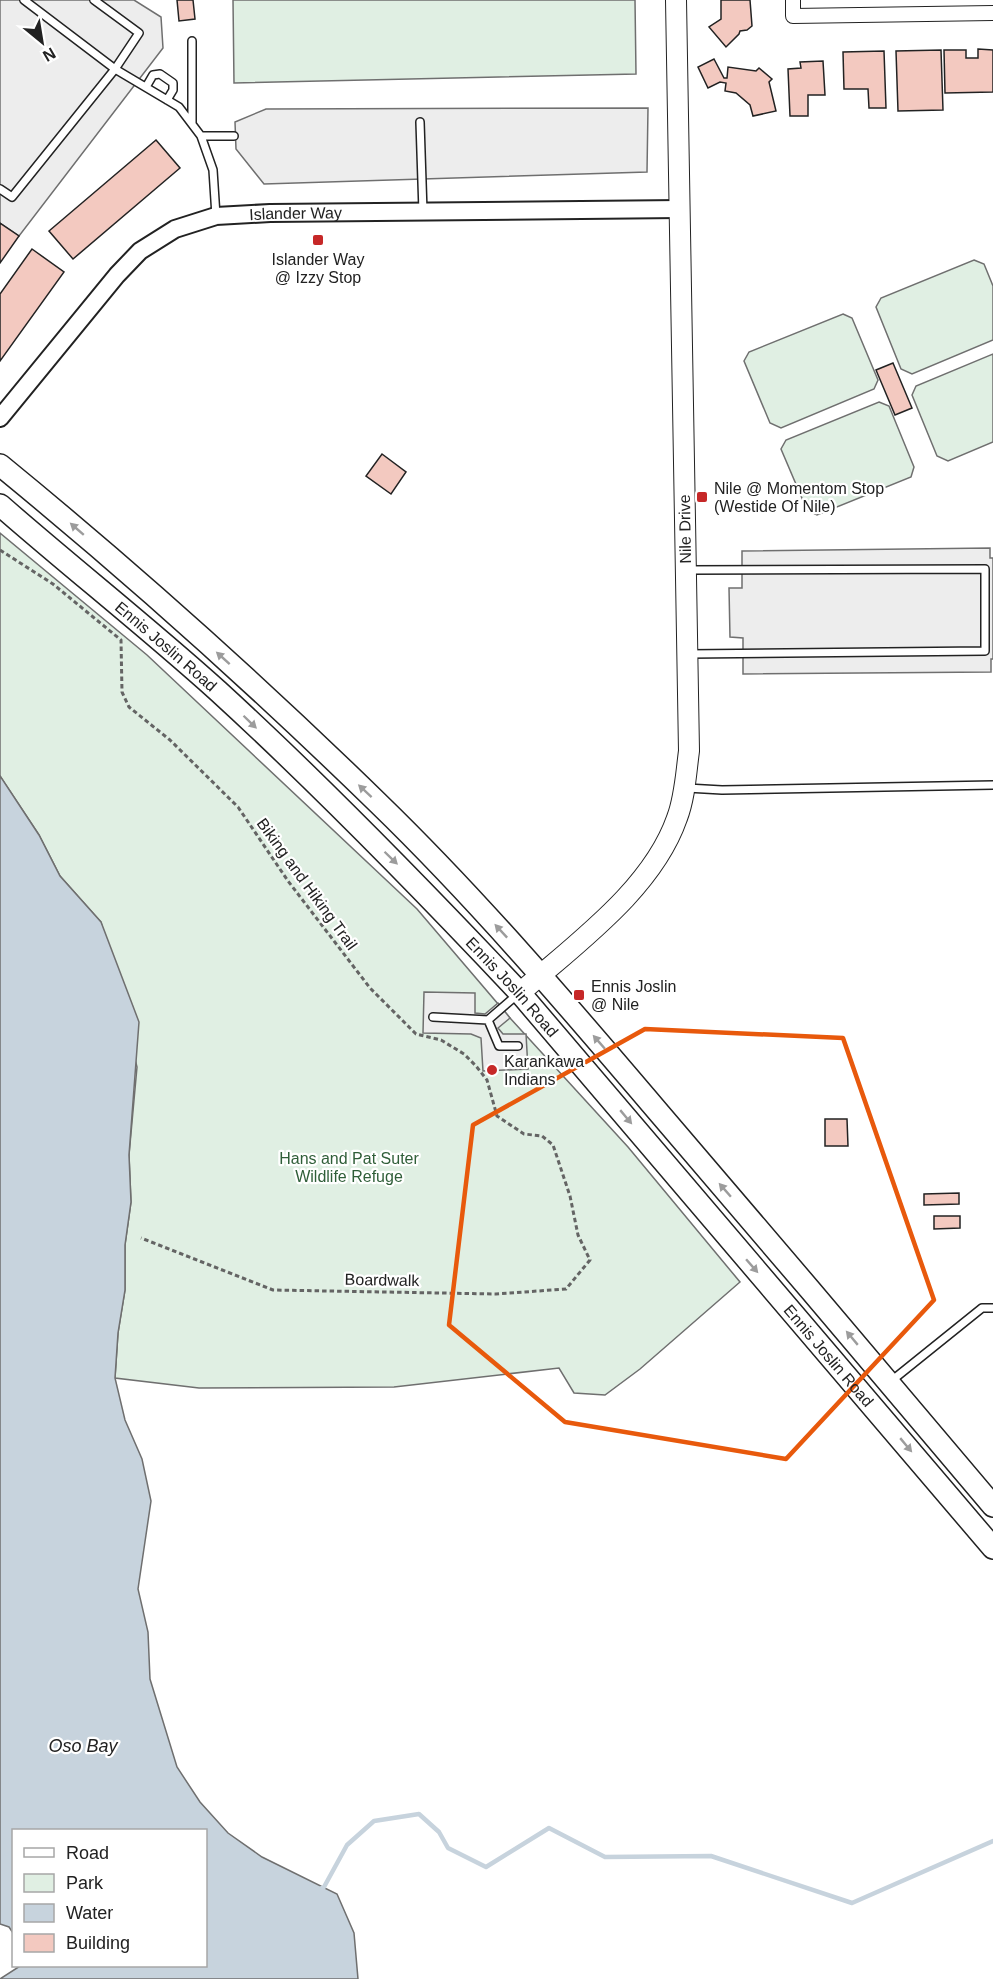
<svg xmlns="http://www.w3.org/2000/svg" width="993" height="1979" viewBox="0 0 993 1979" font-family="Helvetica,sans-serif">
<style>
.green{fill:#e0efe3;stroke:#6f6f6f;stroke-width:1.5}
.parking{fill:#ededed;stroke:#6f6f6f;stroke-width:1.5}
.water{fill:#c7d3dd;stroke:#6f6f6f;stroke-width:1.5}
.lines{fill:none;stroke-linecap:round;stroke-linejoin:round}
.stream{stroke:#c7d3dd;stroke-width:4.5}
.building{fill:#f3c9c0;stroke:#222;stroke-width:1.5}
.service-casing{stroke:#222;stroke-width:10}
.minor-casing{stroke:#222;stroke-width:16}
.tertiary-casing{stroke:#222;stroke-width:20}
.secondary-casing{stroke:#222;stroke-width:22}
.primary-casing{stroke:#222;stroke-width:24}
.path{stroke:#646464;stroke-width:3;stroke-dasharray:4.5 3;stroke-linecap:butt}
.service{stroke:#fff;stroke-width:7}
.minor{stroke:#fff;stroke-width:14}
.tertiary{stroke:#fff;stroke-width:16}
.secondary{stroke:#fff;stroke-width:20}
.primary{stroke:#fff;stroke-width:21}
.oneway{fill:#9c9c9c}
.marked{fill:none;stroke:#e8590c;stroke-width:4.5;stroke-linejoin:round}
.poi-dot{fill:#c62828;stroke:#fff;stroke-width:2}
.labels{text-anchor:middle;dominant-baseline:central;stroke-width:4.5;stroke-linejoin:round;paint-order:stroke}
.street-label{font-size:16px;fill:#222;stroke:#fff}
.poi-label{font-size:16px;fill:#222;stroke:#fff;text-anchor:start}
.park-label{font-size:16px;fill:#2f5e38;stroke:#fff}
.water-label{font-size:18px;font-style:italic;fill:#222;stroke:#fff}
</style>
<rect width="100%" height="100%" fill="#fff"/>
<path class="green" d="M233,0h402l1,74 -402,9z
M974,260l10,4 9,22v54l-81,34 -11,-5 -25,-62 5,-9z
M843,314l9,4 26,62 -4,9 -93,39 -11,-5 -26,-62 5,-9z
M993,354v88l-45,19 -11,-5 -25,-61 4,-9z
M879,402l10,4 25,61 -3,10 -94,38 -10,-5 -26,-61 5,-9z
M0,533l147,122 270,254 93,109 118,129 112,135 -100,87 -35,26 -31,-2 -15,-25 -165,19 -195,1 -84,-10 3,-45 7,-43v-45l6,-43 -2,-47 8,-88 -36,-145 -41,-46 -21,-41 -39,-59z"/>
<path class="parking" d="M0,0h134l27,17 2,31 -144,188 -19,-13z
M648,108l-1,64 -383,12 -28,-35 -1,-27 31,-13z
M990,548v10h3v101h-2v13l-248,2v-36l-13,-1 -1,-49h13v-37z
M424,992l51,1v20l10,1 13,-11 12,15 -12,10 5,6h23l2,35 -45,2 -2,-33 -10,-4 -48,-1z"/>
<path class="water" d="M0,776l39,59 21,41 41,46 38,100 -10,133 2,47 -6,43v45l-7,43 -3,45 10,42 17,39 9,42 -13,88 10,43 2,47 27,88 23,35 28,31 34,24 75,37 17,39 4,46h-358l20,-13h186v-136h-192l-1,103 -4,-6 -9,-3z"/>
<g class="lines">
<path class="stream" d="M320,1889l4,-2 23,-42 27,-24 45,-7 20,18 9,16 38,19 63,-39 56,29 106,-1 141,47 141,-62"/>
</g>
<path class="building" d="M177,0h16l2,19 -16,2z
M721,0h29l2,26 -5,4 -7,1 -1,3 -13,13 -17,-20 12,-8z
M978,49l15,1v42l-48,1 -1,-43h22v8h12z
M941,50l2,60 -45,1 -2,-60z
M884,51l2,57h-17l-1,-19h-24l-1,-37z
M714,59l10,19h3l1,-11 28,4 3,-3 13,11 -3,3 7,29 -23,5 -3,-11 -14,-12 -11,-2 1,-8 -6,-1 -12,6 -10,-21z
M823,61l2,34h-17v21h-18l-2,-47 13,-1 -1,-6z
M156,140l24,28 -107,91 -24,-28z
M0,223l19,13 -19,27z
M32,249l32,23 -64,89v-67z
M893,363l19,45 -17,7 -19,-45z
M382,454l24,18 -15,22 -25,-18z
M825,1119h22l1,27h-23z
M959,1193v11l-35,1v-11z
M934,1216h26v12l-26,1z"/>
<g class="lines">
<defs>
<path id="service" d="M24,0l91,69 64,38 22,29 12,34 3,46
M146,87l7,-12 7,-1 13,9v7l-6,10
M420,122l3,90
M192,123v-82
M201,136h33
M0,189l12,8 103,-128 24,-36 -45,-33
M688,570l297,-1v82l-296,3
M687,788l35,2 271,-5
M433,1017l55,3
M518,1046h-19l-11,-26 30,-26
M890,1382l92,-74h11"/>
<path id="minor" d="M793,0v16l200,-3"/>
<g id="tertiary">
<path id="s1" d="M0,418l117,-143 23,-24 35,-22 41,-13 54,-3 410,-4"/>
</g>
<path id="secondary" d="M520,993c55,-49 132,-103 157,-175 8,-21 9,-45 12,-67l-13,-751"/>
<g id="primary">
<path d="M0,465c131,107 257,220 378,338 100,97 191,204 282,311 112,130 222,261 333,392"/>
<path id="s2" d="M0,505c72,63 147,122 218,186 105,96 204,198 302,302l473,555"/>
</g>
</defs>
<use href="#service" class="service-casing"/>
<use href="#minor" class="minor-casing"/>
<use href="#tertiary" class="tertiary-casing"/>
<use href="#secondary" class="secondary-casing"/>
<use href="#primary" class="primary-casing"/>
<path class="path" d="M0,550l53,34 68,56 1,52 7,15 41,33 68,67 50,74 82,107 46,46 25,6 23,14 12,12 11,14 10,36 27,18 18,2 11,9 17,51 8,39 12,25 -24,29 -70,5 -223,-4 -132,-52"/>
<use href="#service" class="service"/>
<use href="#minor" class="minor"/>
<use href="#tertiary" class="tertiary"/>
<use href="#secondary" class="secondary"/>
<use href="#primary" class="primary"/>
</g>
<defs><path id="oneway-solid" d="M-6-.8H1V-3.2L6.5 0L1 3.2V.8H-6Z" transform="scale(1.5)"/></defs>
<g class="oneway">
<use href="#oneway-solid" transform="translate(77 529) rotate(-139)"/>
<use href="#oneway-solid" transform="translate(223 658) rotate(-138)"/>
<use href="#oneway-solid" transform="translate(250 722) rotate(44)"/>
<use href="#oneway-solid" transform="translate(365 791) rotate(-137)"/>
<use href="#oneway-solid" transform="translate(391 858) rotate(44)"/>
<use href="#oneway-solid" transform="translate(501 931) rotate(-133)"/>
<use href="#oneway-solid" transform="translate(599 1042) rotate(-131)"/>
<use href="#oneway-solid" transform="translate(626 1117) rotate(50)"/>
<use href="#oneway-solid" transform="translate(725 1190) rotate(-131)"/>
<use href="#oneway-solid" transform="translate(752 1266) rotate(49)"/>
<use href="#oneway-solid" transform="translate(852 1338) rotate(-130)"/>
<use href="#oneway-solid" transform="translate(906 1445) rotate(50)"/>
</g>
<path class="marked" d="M645,1029l198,9 91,262 -148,159 -221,-37 -116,-97 24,-200z"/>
<g class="poi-dot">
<rect x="312" y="234" width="12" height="12" rx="3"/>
<rect x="696" y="491" width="12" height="12" rx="3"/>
<rect x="573" y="989" width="12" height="12" rx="3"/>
<circle cx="492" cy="1070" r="6"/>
</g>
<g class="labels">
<g class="street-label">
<text stroke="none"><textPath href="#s1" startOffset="382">Islander Way</textPath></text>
<text transform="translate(685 529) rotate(-91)">Nile Drive</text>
<text stroke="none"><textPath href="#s2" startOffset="218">Ennis Joslin Road</textPath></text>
<text transform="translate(307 884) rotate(54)">Biking and Hiking Trail</text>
<text stroke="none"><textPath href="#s2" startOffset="704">Ennis Joslin Road</textPath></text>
<text transform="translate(382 1280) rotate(1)">Boardwalk</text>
<text stroke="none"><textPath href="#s2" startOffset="1190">Ennis Joslin Road</textPath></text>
</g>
<g class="poi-label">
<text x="318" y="259" text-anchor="middle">Islander Way<tspan x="318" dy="18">@ Izzy Stop</tspan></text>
<text x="714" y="488">Nile @ Momentom Stop<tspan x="714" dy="18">(Westide Of Nile)</tspan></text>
<text x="591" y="986">Ennis Joslin<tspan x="591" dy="18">@ Nile</tspan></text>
<text x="504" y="1061">Karankawa<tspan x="504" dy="18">Indians</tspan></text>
</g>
<g class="park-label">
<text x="349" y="1158">Hans and Pat Suter<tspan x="349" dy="18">Wildlife Refuge</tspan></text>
</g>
<g class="water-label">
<text x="83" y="1746">Oso Bay</text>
</g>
</g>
<rect x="12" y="1829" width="195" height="138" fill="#ffffff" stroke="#a7a7a7" stroke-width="1.5"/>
<rect x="24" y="1848" width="30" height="9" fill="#ffffff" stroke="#a7a7a7" stroke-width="1.5"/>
<text x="66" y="1859" font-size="18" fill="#222222">Road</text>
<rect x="24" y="1874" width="30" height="18" fill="#e0efe3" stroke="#a7a7a7" stroke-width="1.5"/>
<text x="66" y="1889" font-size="18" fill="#222222">Park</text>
<rect x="24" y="1904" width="30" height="18" fill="#c7d3dd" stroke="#a7a7a7" stroke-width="1.5"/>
<text x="66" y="1919" font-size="18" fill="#222222">Water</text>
<rect x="24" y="1934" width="30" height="18" fill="#f3c9c0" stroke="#a7a7a7" stroke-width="1.5"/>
<text x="66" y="1949" font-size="18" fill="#222222">Building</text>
<g transform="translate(42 42) rotate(150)" stroke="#ffffff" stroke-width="4.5" paint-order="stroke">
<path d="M0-4.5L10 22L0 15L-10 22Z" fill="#222222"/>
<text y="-9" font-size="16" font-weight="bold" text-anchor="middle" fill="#222222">N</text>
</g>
</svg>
